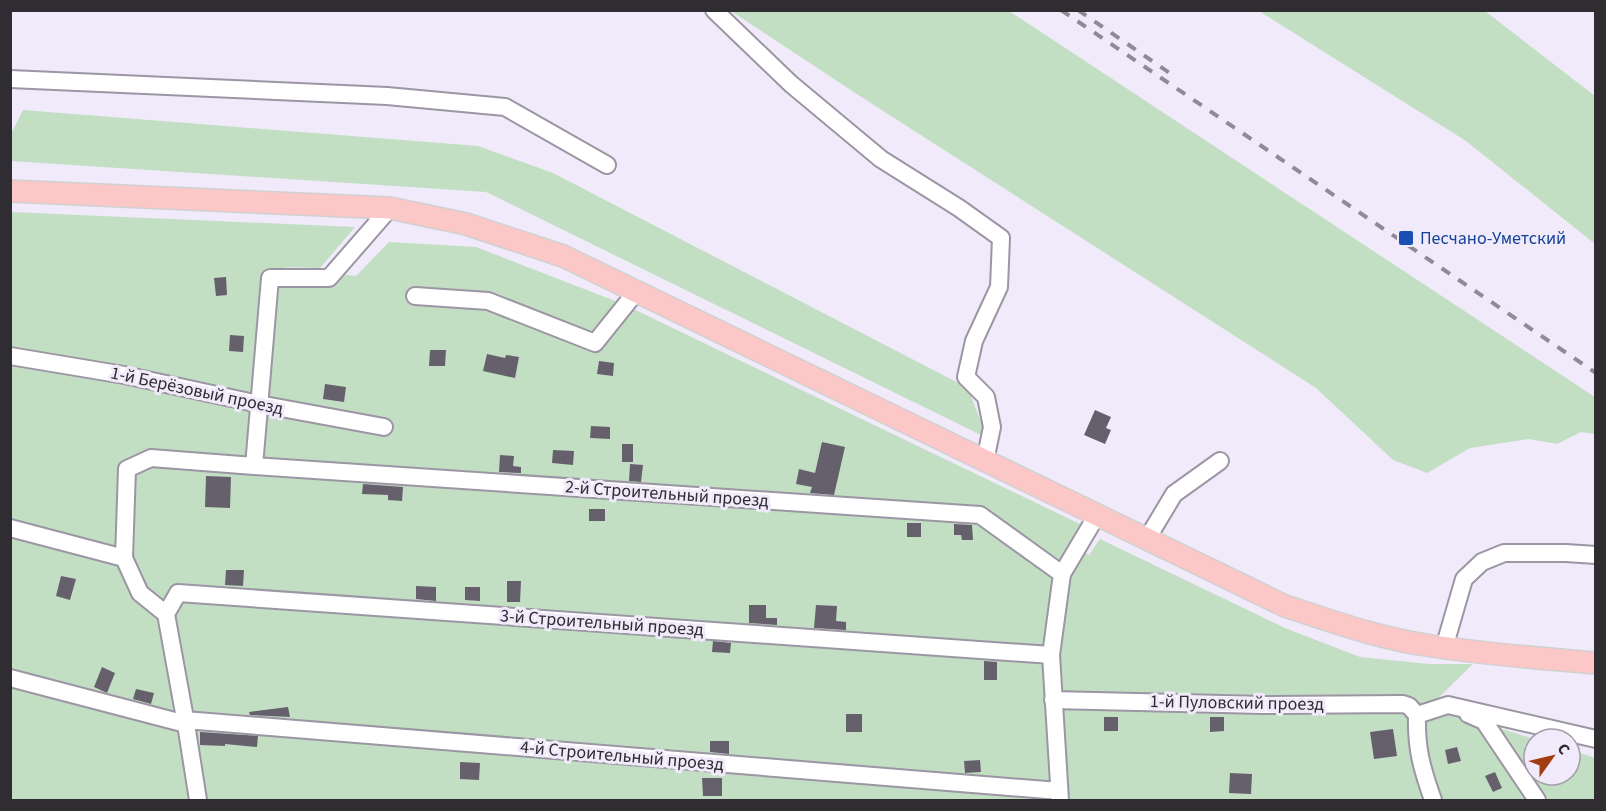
<svg xmlns="http://www.w3.org/2000/svg" width="1606" height="811" viewBox="0 0 1606 811" font-family="'Source Sans 3',sans-serif">
<style>
.green{fill:#c2dfc3}
.building{fill:#66606d}
.lines{fill:none;stroke-linecap:round;stroke-linejoin:round}
.minor-casing{stroke:#9c95a4;stroke-width:20}
.major-casing{stroke:#d1d1d2;stroke-width:24}
.minor{stroke:#fff;stroke-width:16}
.major{stroke:#fbc7c7;stroke-width:21}
.rail{stroke:#8f8a95;stroke-width:4;stroke-dasharray:10 10;stroke-linecap:butt}
.transit-dot{fill:#1a4fb4;stroke:#f1eafa;stroke-width:2}
.labels{text-anchor:middle;dominant-baseline:central;stroke-width:6;stroke-linejoin:round;paint-order:stroke}
.transit-label{font-size:18px;fill:#164399;stroke:#f1eafa;text-anchor:start}
.street-label{font-size:18px;fill:#2f2c32;stroke:#f1eafa}
</style>
<rect width="100%" height="100%" fill="#f1eafa"/>
<path class="green" d="M731,11h278l586,386v37l-14,-2 -24,12 -28,-5 -59,9 -43,25 -34,-13 -77,-72 -450,-288z
M1259,11h226l110,85v148l-129,-103z
M23,110l455,36 75,27 415,215 19,50 -501,-246 -475,-31 -1,-25z
M11,212l344,15 -35,41 -39,-1 75,9 33,-34 87,5 147,57 457,220 -12,21 21,10 11,-16 185,89 75,29 69,7h44l-43,42 104,33v36h36v-25l26,8 -1,42h-1584z"/>
<path class="building" d="M226,277l1,18 -11,1 -2,-18z
M230,335l14,1 -1,16 -14,-1z
M430,350h16l-1,16h-16z
M487,354l18,4 1,-3 13,2 -4,21 -32,-7z
M599,361l15,2 -1,13 -16,-2z
M325,384l21,3 -2,15 -21,-3z
M1095,410l16,7 -5,11 5,2 -6,14 -21,-9z
M591,426l19,1v12l-20,-1z
M822,442l23,5 -11,48 -24,-2 2,-6 -16,-3 3,-15 16,4z
M622,444h11v18h-11z
M553,450l21,1 -1,14 -21,-2z
M500,455l14,1 -1,10 8,1v6l-22,-1z
M630,464l13,1 -2,17 -12,-1z
M206,476l25,1 -1,31 -25,-1z
M363,484l40,3 -1,14 -14,-1v-5l-26,-1z
M589,509h16v12h-16z
M907,523h14v14h-14z
M954,524l18,1 1,15h-11l-1,-5h-7z
M226,570h18l-1,16 -18,-1z
M61,576l15,3 -6,21 -14,-4z
M507,581h14l-1,21h-13z
M416,586l20,1v14l-20,-2z
M465,587h15v14l-15,-1z
M749,605h17v13h11v7l-28,-2z
M816,605l21,1 -1,15 10,1v8l-32,-2z
M713,641l18,2 -1,10 -18,-1z
M984,661l13,1v18h-13z
M102,667l13,6 -8,20 -13,-6z
M136,689l18,4 -3,11 -18,-5z
M288,707l2,10 -40,-2 -1,-3z
M846,714h16v18h-16z
M1104,717h14v14h-14z
M1210,717h14v14l-14,1z
M1393,729l4,27 -23,3 -4,-27z
M200,732l58,4 -1,11 -32,-3v2l-25,-1z
M710,741h19v13l-19,-2z
M1457,747l4,14 -13,3 -3,-14z
M980,760l1,12 -16,1 -1,-12z
M460,762l20,1 -1,17 -19,-1z
M1495,772l7,16 -9,4 -8,-16z
M1230,773l22,1 -1,20 -22,-1z
M702,778h20v18h-19z"/>
<g class="lines">
<defs>
<path id="minor" d="M714,10l77,74 90,75 78,49 42,30 -2,49 -25,54 -8,36 20,20 6,30 -7,34
M10,79l377,17 118,11 102,58
M415,296l73,5 107,42 41,-51
M10,356l114,19 135,29 125,23
M254,466l726,49 82,59
M10,528l114,30
M1147,539l27,-45 46,-33
M166,614l12,-21 873,62
M1444,648l20,-69 18,-17 22,-9h62l30,2
M10,678l176,46
M1053,700l211,5 139,-1 6,2 8,9
M1468,714l16,7 53,79
M1417,715l31,-10 148,34
M1417,715c-1,34 5,54 16,85
M185,720l874,71
M198,800l-12,-76 -20,-110 -26,-21 -16,-35 3,-89 24,-11 103,8 16,-188h59l61,-70
M1060,800l-9,-145 11,-81 35,-59"/>
<path id="major" d="M10,191l380,17 76,16 97,32 722,350c46,15 93,32 141,39 56,9 113,13 170,18"/>
</defs>
<use href="#minor" class="minor-casing"/>
<use href="#major" class="major-casing"/>
<use href="#minor" class="minor"/>
<use href="#major" class="major"/>
<path class="rail" d="M1061,10l535,363
M1078,10l96,66"/>
</g>
<rect class="transit-dot" x="1398" y="230" width="16" height="16" rx="3"/>
<g class="labels">
<g class="transit-label">
<text x="1420" y="238">Песчано-Уметский</text>
</g>
<g class="street-label">
<text transform="translate(197 391) rotate(12)">1-й Берёзовый проезд</text>
<text transform="translate(667 494) rotate(4)">2-й Строительный проезд</text>
<text transform="translate(602 623) rotate(4)">3-й Строительный проезд</text>
<text transform="translate(1237 703) rotate(1)">1-й Пуловский проезд</text>
<text transform="translate(622 756) rotate(5)">4-й Строительный проезд</text>
</g>
</g>
<rect width="1606" height="811" fill="none" stroke="#2f2c32" stroke-width="24"/>
<g transform="translate(1552 757) rotate(56)"><circle r="28" fill="#f1eafa" stroke="#a39eaa" stroke-width="1.5"/>
<path d="M0-4.5L10 22L0 15L-10 22Z" fill="#a23c11"/>
<text y="-9" font-size="16" font-weight="bold" text-anchor="middle" fill="#2f2c32">С</text>
</g>
</svg>
